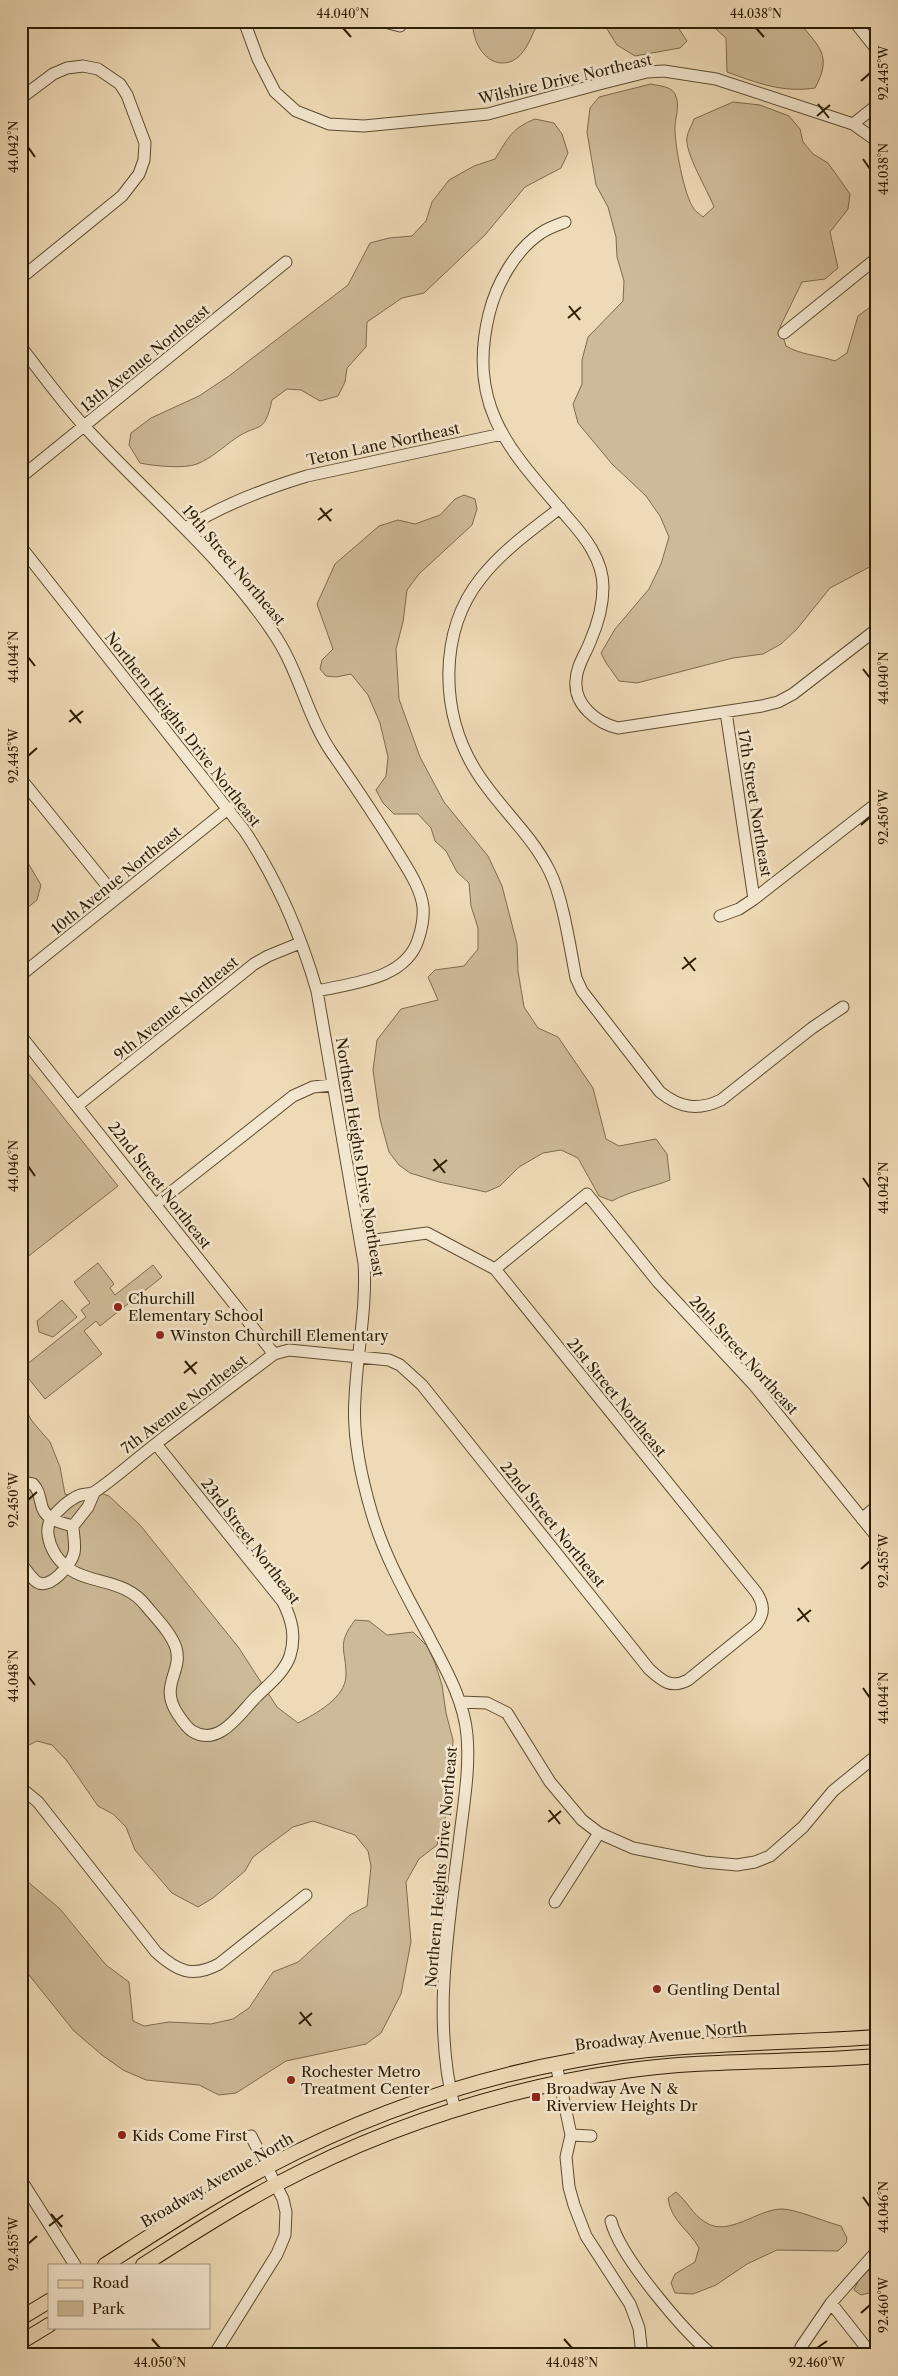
<svg xmlns="http://www.w3.org/2000/svg" width="898" height="2376" viewBox="0 0 898 2376" font-family="'Libre Caslon Text',serif">
<style>
.green{fill:#cdba98;stroke:#7d6c4e}
.lines{fill:none;stroke-linecap:round;stroke-linejoin:round}
.minor-casing{stroke:#5d4c30;stroke-width:13}
.major-casing{stroke:#2d1d03;stroke-width:16}
.minor{stroke:#f4e7d0;stroke-width:11}
.major{stroke:#eedab6;stroke-width:14}
.ticks{fill:none;stroke:#2d1d03;stroke-width:2}
.poi-dot{fill:#8f2418;stroke:#f4e7d0;stroke-width:2}
.labels{text-anchor:middle;dominant-baseline:central;stroke-width:5;stroke-linejoin:round;paint-order:stroke}
.street-label{font-size:15px;fill:#2d1d03;stroke:#f4e7d0}
.poi-label{font-size:15px;fill:#2d1d03;stroke:#f4e7d0;text-anchor:start}
.neatline{fill:none;stroke:#2d1d03;stroke-width:2}
.ticks-label{font-size:12px;text-anchor:middle;fill:#2d1d03}
</style>
<rect width="100%" height="100%" fill="#eedab6"/>
<filter id="stains"><feTurbulence type="fractalNoise" baseFrequency=".004" numOctaves="4"/><feColorMatrix values="0 0 0 0 .2 0 0 0 0 .09 0 0 0 0 .02 0 0 0 .5 -.17"/></filter>
<radialGradient id="worn" r=".72"><stop offset=".6" stop-color="#630" stop-opacity="0"/><stop offset="1" stop-color="#630" stop-opacity=".3"/></radialGradient>
<path class="green" d="M473,21h79l-17,8c-5,11 -11,27 -23,32 -24,10 -41,-19 -39,-40z
M602,21h72l13,20 -7,7 -45,8 -18,-11z
M707,21h91c21,26 35,34 17,67 -32,5 -58,-5 -88,-16l-1,-34z
M651,84c8,2 20,2 24,10 5,10 1,22 0,31 -1,17 9,71 19,84 2,3 6,5 9,8l11,-10c-6,-16 -30,-55 -27,-70 1,-6 5,-12 7,-18l39,-17 27,3 29,11 11,13 3,13 10,12 15,9 22,31 -2,15 -18,23 8,36 -13,11 -23,3 -22,45 6,19c15,9 32,9 49,15l12,-8 11,-37 19,-14v261l-47,25 -33,41 -16,15 -18,10 -30,4 -96,25 -18,-2 -13,-18 -5,-10 14,-24 34,-40 12,-25 8,-27 -9,-21 -14,-20 -34,-32 -34,-41 -5,-19 9,-20v-24l6,-23 35,-36 1,-20 -7,-24 -1,-20 -8,-30 -12,-22 -9,-53 3,-24 9,-11z
M535,119l19,4 8,11 6,19 -7,15 -36,19 -40,48 -61,58 -22,5 -35,24 -1,25 -19,21 -2,14 -7,14 -18,5 -19,-11 -14,-1 -15,11c-8,36 -13,22 -36,38 -13,9 -24,20 -39,26 -12,5 -44,2 -57,-1l-11,-18 2,-12 20,-15 48,-22 30,-20 119,-91 22,-42 19,-5 23,-2 14,-15 6,-19 17,-22 25,-14 21,-7c13,-21 17,-31 40,-40z
M464,495l11,4 2,10 -5,16 -53,49 -12,16 -4,32 -7,27 3,50 21,58 24,45 44,54 14,30 15,58 1,27 6,36 14,21 20,9 35,51 13,51 13,7 37,-7 11,15 3,26c-20,8 -40,11 -58,21l-13,-5 -21,-38 -17,-8 -18,3 -24,14 -19,19 -14,6 -47,-10 -29,-9 -11,-8 -10,-13 -9,-33 -7,-49 4,-30 24,-31 37,-9 -10,-23 7,-7 29,-4 14,-17v-21l-7,-22 -2,-23 -12,-11 -11,-21 -11,-10 -4,-13 -13,-14h-24l-11,-11 -7,-13 10,-14 2,-19 -8,-34 -12,-28 -17,-21 -15,3 -10,-1 -6,-7 2,-9 11,-11 -16,-45 18,-40 44,-38 19,-6 17,4 25,-9 15,-16z
M21,851l20,34 -4,15 -16,13z
M21,1064l97,122 -97,76z
M98,1263l16,21 -4,4 5,7 38,-30 9,12 -62,49 -4,-5 -12,10 18,23 -57,45 -24,-30 65,-52 -5,-7 9,-7 -16,-21z
M62,1300l15,17 -24,20 -14,-5 -2,-11z
M21,1402l11,19 18,21 10,25 5,27 13,5 12,-10 19,7 31,29 99,123 38,59 21,16c17,-9 48,-25 48,-48 0,-26 -10,-30 9,-55l14,1 18,14 26,-3 14,14 8,17 7,22 4,28 7,27 -3,62 -13,43 -18,14 -13,23 5,60 -10,52 -20,39 -15,11 -80,17 -50,32 -17,2 -20,-10 -53,-5 -23,-10 -21,-15 -28,-24 -53,-66v-89l39,33 46,56 23,17 4,39 11,5 25,-4 42,2 22,-5 16,-11 24,-36 25,-10 52,-47 17,-9 4,-40 -3,-15 -13,-16 -42,-14 -20,6 -40,30 -8,14 -32,27 -15,9 -26,-14 -37,-43 -9,-23 -13,-13 -15,-8 -31,-45 -15,-16 -15,-4 -16,8z
M676,2192c11,9 17,23 29,30 23,16 52,-13 77,-13 13,0 44,13 59,17l6,12 -1,5 -8,8 -61,-1 -30,14 -31,21 -23,9 -18,-1 -4,-10 4,-9 20,-12 4,-14c-10,-19 -28,-26 -31,-50z
M877,2263v28l-16,4 -7,-5 5,-11z"/>
<g class="lines">
<defs>
<path id="minor" d="M244,21l14,38 17,33 21,19 33,13 35,2 124,-12 115,-31 44,-11 17,-1 52,8 137,45 24,17
M381,21l19,5
M854,21l23,29
M21,98l32,-24 14,-6 16,-2 15,3 22,15 7,11 18,48 -1,17 -5,14 -17,22 -101,82
M853,124l24,-19
M565,222c-8,3 -17,6 -24,11 -26,17 -45,52 -52,81 -23,95 23,138 79,204 17,19 35,42 35,69 0,18 -6,39 -13,55 -5,13 -14,25 -14,39 -2,24 21,42 42,47l144,-22 16,-4 15,-8 84,-65
M784,333l93,-75
M21,347c21,27 41,55 64,80 62,68 135,127 187,204 27,38 34,84 60,122 23,33 45,66 66,100 9,15 23,35 25,54 1,10 -2,24 -5,33 -13,40 -67,43 -101,51
M21,477l265,-215
M560,508c-28,22 -57,42 -79,70 -43,54 -41,136 -5,193 22,36 55,62 74,101 13,26 20,76 26,106l6,13 78,101c20,16 38,19 61,8l91,-72 31,-21
M186,528c38,-24 78,-39 121,-52l195,-42
M21,547l223,283c32,48 57,106 73,161l47,272c3,45 -7,89 -9,135 -3,39 6,79 17,116 13,44 36,84 57,123 16,31 35,63 38,98 3,33 -3,67 -7,100 -11,90 -29,185 -5,275
M726,712l28,187
M21,779l96,119
M720,916l19,-7 15,-10 123,-96
M21,975l208,-167
M21,1036l253,318
M77,1106l177,-142 14,-8 32,-13
M156,1204l137,-108 20,-9 19,-2
M495,1269l92,-75 71,88 96,103 123,152
M156,1444l127,158c9,18 13,34 7,54 -6,17 -22,29 -34,41 -16,16 -37,51 -64,34 -6,-4 -11,-12 -15,-18 -18,-28 6,-41 -1,-65 -5,-15 -19,-29 -29,-41 -26,-35 -69,-17 -92,-53 -6,-10 -11,-26 -3,-36 6,-8 17,-18 26,-22 6,-3 13,-1 18,-5 20,-14 38,-30 57,-45 40,-31 80,-61 121,-92l15,-4 100,10 11,5 22,20 227,284c13,12 22,20 39,11l68,-55c9,-12 8,-21 0,-33l-261,-323 -68,-36 -66,9
M21,1482l12,2c6,7 6,11 8,19 3,17 18,19 32,23
M862,1519l15,-13
M21,1564c5,5 10,14 16,18 13,8 34,-17 37,-29 2,-8 -1,-19 -1,-27l15,-19 6,-14
M460,1702l27,1 20,10 43,69 32,38 17,13 34,15 71,14 33,3 18,-3 15,-6 33,-29 30,-36 44,-36
M21,1788l17,14 118,150c22,20 37,26 63,12l87,-69
M555,1902l44,-69
M556,2064l15,71 -5,22 3,30 5,18 12,31 44,68 9,24 3,27
M571,2135l20,1
M21,2180l54,85
M611,2221c9,36 72,109 101,134
M831,2303l41,52
M801,2347l30,-44 46,-52
M214,2355l63,-101 8,-19 1,-23 -3,-13 -32,-63"/>
<path id="major" d="M105,2265c53,-34 106,-69 162,-98 97,-51 202,-88 310,-107 99,-18 200,-16 300,-23
M143,2265c44,-28 88,-57 134,-81 108,-57 226,-95 347,-113 84,-12 169,-8 253,-15
M21,2318l28,-17
M21,2342l28,-17"/>
</defs>
<use href="#minor" class="minor-casing"/>
<use href="#major" class="major-casing"/>
<use href="#minor" class="minor"/>
<use href="#major" class="major"/>
</g>
<path class="ticks" d="M343,28l8,9M756,28l8,9M861,81l9,-8M818,104l11,14M817,116l13,-11M28,147l7,10M863,159l7,10M569,306l11,14M568,318l13,-11M320,508l11,13M318,520l14,-11M28,657l7,9M863,669l7,9M70,710l11,13M69,722l14,-11M28,756l9,-8M861,825l9,-8M684,957l11,14M682,969l14,-11M434,1159l11,14M28,1166l7,10M433,1171l14,-11M863,1178l7,10M185,1361l11,13M184,1373l13,-11M28,1500l9,-8M861,1569l9,-8M798,1608l11,14M797,1621l14,-11M28,1676l7,9M863,1688l7,10M549,1810l11,14M548,1822l13,-11M300,2012l11,14M299,2024l13,-11M863,2197l7,10M51,2214l11,13M49,2226l14,-11M28,2244l9,-8M861,2313l9,-8M152,2339l8,9M564,2339l8,9M817,2348l10,-7"/>
<g class="poi-dot">
<circle cx="118" cy="1307" r="5"/>
<circle cx="160" cy="1335" r="5"/>
<circle cx="657" cy="1989" r="5"/>
<circle cx="291" cy="2080" r="5"/>
<rect x="531" y="2092" width="10" height="10" rx="2.5"/>
<circle cx="122" cy="2135" r="5"/>
</g>
<g class="labels">
<g class="street-label">
<text transform="translate(565 79) rotate(-13)">Wilshire Drive Northeast</text>
<text transform="translate(145 358) rotate(-39)">13th Avenue Northeast</text>
<text transform="translate(383 444) rotate(-12)">Teton Lane Northeast</text>
<text transform="translate(234 565) rotate(50)">19th Street Northeast</text>
<text transform="translate(183 729) rotate(52)">Northern Heights Drive Northeast</text>
<text transform="translate(755 803) rotate(81)">17th Street Northeast</text>
<text transform="translate(116 880) rotate(-39)">10th Avenue Northeast</text>
<text transform="translate(176 1008) rotate(-39)">9th Avenue Northeast</text>
<text transform="translate(360 1157) rotate(81)">Northern Heights Drive Northeast</text>
<text transform="translate(160 1185) rotate(52)">22nd Street Northeast</text>
<text transform="translate(744 1355) rotate(48)">20th Street Northeast</text>
<text transform="translate(617 1397) rotate(51)">21st Street Northeast</text>
<text transform="translate(184 1404) rotate(-37)">7th Avenue Northeast</text>
<text transform="translate(553 1524) rotate(51)">22nd Street Northeast</text>
<text transform="translate(251 1541) rotate(53)">23rd Street Northeast</text>
<text transform="translate(441 1867) rotate(-85)">Northern Heights Drive Northeast</text>
<text transform="translate(661 2036) rotate(-6)">Broadway Avenue North</text>
<text transform="translate(217 2180) rotate(-30)">Broadway Avenue North</text>
</g>
<g class="poi-label">
<text x="128" y="1298">Churchill<tspan x="128" dy="17">Elementary School</tspan></text>
<text x="170" y="1335">Winston Churchill Elementary</text>
<text x="667" y="1989">Gentling Dental</text>
<text x="301" y="2071">Rochester Metro<tspan x="301" dy="17">Treatment Center</tspan></text>
<text x="546" y="2088">Broadway Ave N &amp;<tspan x="546" dy="17">Riverview Heights Dr</tspan></text>
<text x="132" y="2135">Kids Come First</text>
</g>
</g>
<rect width="898" height="2376" fill="none" stroke="#eedab6" stroke-width="55"/>
<rect x="48" y="2264" width="162" height="65" fill="#f4e7d0" stroke="#a4967e"/>
<rect x="58" y="2280" width="25" height="8" fill="#eedab6" stroke="#a4967e"/>
<text x="92" y="2288" font-size="15" fill="#2d1d03">Road</text>
<rect x="58" y="2301" width="25" height="15" fill="#cdba98" stroke="#a4967e"/>
<text x="92" y="2314" font-size="15" fill="#2d1d03">Park</text>
<rect x="28" y="28" width="842" height="2320" class="neatline"/>
<g class="ticks-label">
<text x="343" y="18">44.040°N</text>
<text x="756" y="18">44.038°N</text>
<text transform="translate(884 73) rotate(-90)" y="4">92.445°W</text>
<text transform="translate(14 147) rotate(-90)" y="4">44.042°N</text>
<text transform="translate(884 169) rotate(-90)" y="4">44.038°N</text>
<text transform="translate(14 657) rotate(-90)" y="4">44.044°N</text>
<text transform="translate(884 678) rotate(-90)" y="4">44.040°N</text>
<text transform="translate(14 756) rotate(-90)" y="4">92.445°W</text>
<text transform="translate(884 817) rotate(-90)" y="4">92.450°W</text>
<text transform="translate(14 1166) rotate(-90)" y="4">44.046°N</text>
<text transform="translate(884 1188) rotate(-90)" y="4">44.042°N</text>
<text transform="translate(14 1500) rotate(-90)" y="4">92.450°W</text>
<text transform="translate(884 1561) rotate(-90)" y="4">92.455°W</text>
<text transform="translate(14 1676) rotate(-90)" y="4">44.048°N</text>
<text transform="translate(884 1698) rotate(-90)" y="4">44.044°N</text>
<text transform="translate(884 2207) rotate(-90)" y="4">44.046°N</text>
<text transform="translate(14 2244) rotate(-90)" y="4">92.455°W</text>
<text transform="translate(884 2305) rotate(-90)" y="4">92.460°W</text>
<text x="160" y="2367">44.050°N</text>
<text x="572" y="2367">44.048°N</text>
<text x="817" y="2367">92.460°W</text>
</g>
<rect width="100%" height="100%" filter="url(#stains)"/>
<rect width="100%" height="100%" fill="url(#worn)"/>
</svg>
